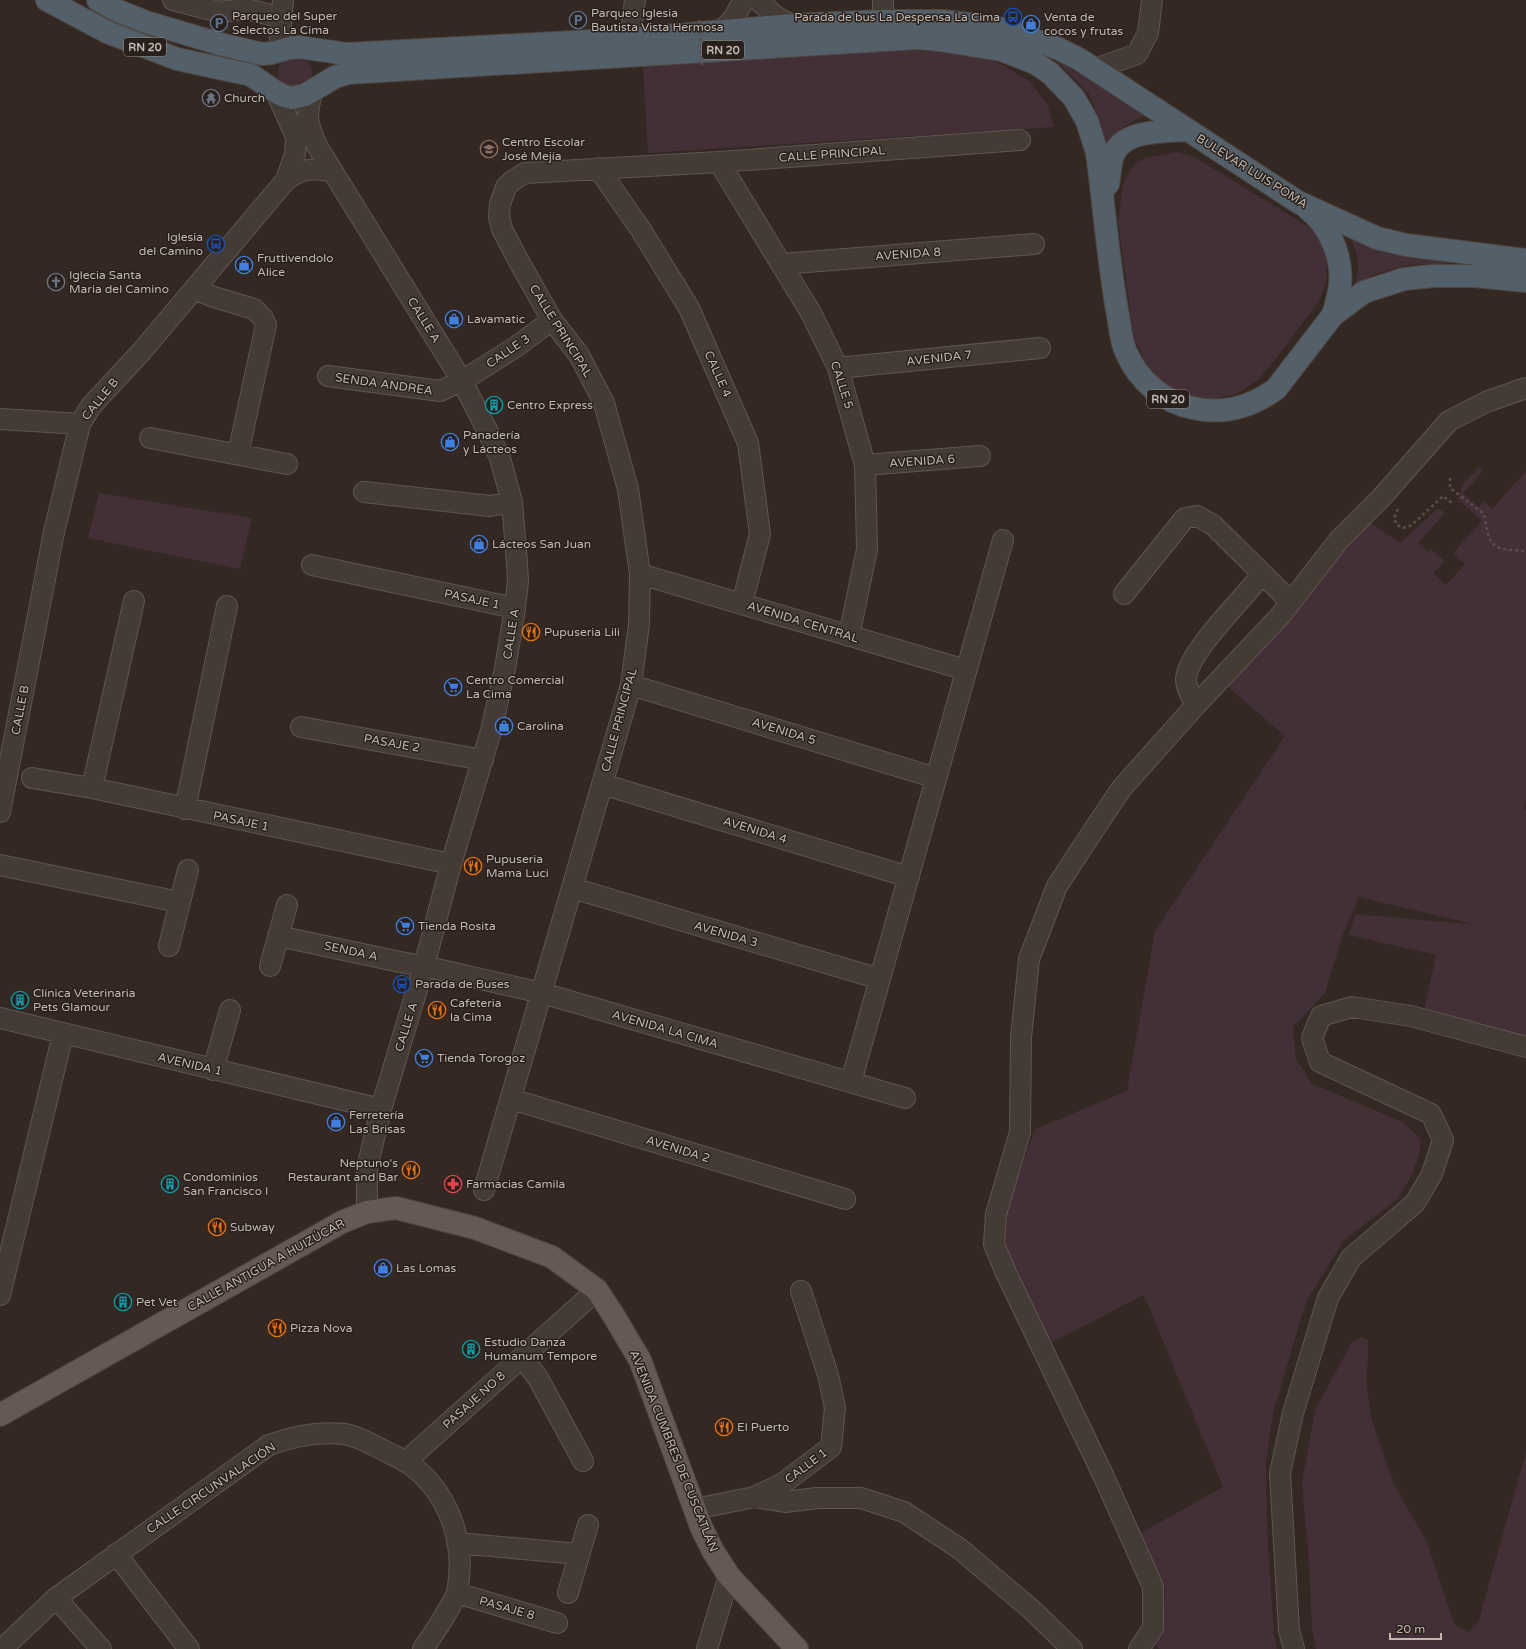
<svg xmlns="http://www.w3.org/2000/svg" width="1526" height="1649" viewBox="0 0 1526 1649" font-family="'Varela Round',sans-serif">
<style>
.green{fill:#432f36}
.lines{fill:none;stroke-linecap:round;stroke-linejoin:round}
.minor-casing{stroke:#5f5650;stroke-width:22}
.major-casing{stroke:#4e443f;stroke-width:24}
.highway-casing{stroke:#4f4640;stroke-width:24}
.path{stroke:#5b4c4d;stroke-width:2.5;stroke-dasharray:3 3;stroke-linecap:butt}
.minor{stroke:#453b35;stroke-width:20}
.major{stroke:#655a53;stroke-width:22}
.highway{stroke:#53606a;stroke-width:22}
.path-bridge{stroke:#5b4c4d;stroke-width:2.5;stroke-dasharray:3 3;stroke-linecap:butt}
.labels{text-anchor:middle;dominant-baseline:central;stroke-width:3;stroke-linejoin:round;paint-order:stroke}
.shield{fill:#29201b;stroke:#938a83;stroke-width:1}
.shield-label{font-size:11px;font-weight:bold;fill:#c1b7b0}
.poi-label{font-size:12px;fill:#c1b7b0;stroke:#29201b;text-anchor:start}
.street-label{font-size:12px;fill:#c1b7b0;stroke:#29201b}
</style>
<rect width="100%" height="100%" fill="#342922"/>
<path class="green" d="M917,50l64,7 24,9 25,16 17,22 7,23 -406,26 -5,-87 181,-12z
M278 73a17 17 0 1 1 34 0a17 17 0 1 1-34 0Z
M1058,62l70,39 17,14 -16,8 -25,21 -6,-28 -9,-22z
M1176,152l17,4 114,70 13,12 7,22 -1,23 -7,18 -42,56 -18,22 -20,14 -24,6 -18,1 -22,-8 -14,-10 -16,-21 -11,-23 -16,-116 5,-38 10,-18 11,-8z
M1349,234l55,20 58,9 -55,2 -34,10 -19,11c8,-21 3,-32 -5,-52z
M1479,467l4,4 -20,22 15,14 6,-6 8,8 34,-38v328l-2,11h2v230l-43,-9 1,-9 -26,3 -35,-11 13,-59 -87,-20 6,-21 122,11 -118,-28 -17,40 -17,56 -32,34 3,32 16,25 91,38 18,17 -2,16 -7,19 -13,24 -55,42 -38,62 -33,111 -7,49 1,66 7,108 3,13h-117l-4,-4 10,-55 -25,-57 82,-46 -79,-192 -92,47 -53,-96 6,-32 30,-85 92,-38 28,-160 130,-195 -65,-56 142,-163 38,26 38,-35 7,5 -27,30 10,9 3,-3 14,12 -12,12 13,12 19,-21 -12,-11 29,-32 -24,-22 5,-15z
M99,493l153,25 -12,51 -152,-31z
M1361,1337l7,3v19l-2,20 5,38 23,68 32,55 28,84 14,8 10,-9 48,-171v197h-210l-4,-20 -3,-65 -7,-82 13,-72 37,-68z"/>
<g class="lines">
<defs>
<path id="minor" d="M173,0l46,12 28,-3 35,9
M758,0l17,16 17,9
M883,0v21
M721,31l12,-12 11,-19
M630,39l5,-39
M279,51l4,-51
M1095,69l42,-15 11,-21 4,-33
M313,91c-8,24 -6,32 4,55l145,235 27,53 11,24 12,44 5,61 1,18 -3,27 -10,61 -14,62 -40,133 -27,102 -43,143 -14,59v44
M719,162l92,151 27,55 27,97 2,84 -18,87
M598,168l43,62 48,78 59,135 12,91 -18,70
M286,180c15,-11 28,-13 46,-8
M782,264l252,-20
M195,289l19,8 40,12 9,9 3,7 -28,129
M838,368l202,-20
M328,376l112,15 22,-10 55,-35 35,-26
M0,419l80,5
M150,438l137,26
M865,465l115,-9
M364,492l126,14 22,-4
M312,565l203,43
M640,574l326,96
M1124,594l61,-76 12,-2 16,9 78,77
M631,685l305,93
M1196,705c-4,-7 -10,-17 -10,-26 2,-28 58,-80 76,-105
M301,727l182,33
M32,778l60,10 359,76
M602,784l307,93
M92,788l42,-187
M185,809l42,-203
M0,812l54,-280 26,-108 11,-18 51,-55 144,-171 9,-26 1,-17 -20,-45
M0,865l179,37
M572,888l308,91
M278,936l122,26 24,4 118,27 363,105
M169,946l19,-76
M270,966l17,-61
M0,1018l381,91
M213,1070l17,-60
M851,1082l152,-542
M511,1099l334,100
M484,1190l147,-505 8,-61 1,-50 -12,-85 -24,-86 -25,-48 -27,-35 -35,-62 -15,-29 -3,-12 1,-13 6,-17 6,-6 13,-8 194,-11 301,-22
M0,1295l63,-261
M522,1357l16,21 45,83
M405,1462l192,-172
M754,1497l31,5 32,-4h44l43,14 56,37 72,61 40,39
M695,1509l59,-12 28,-13 49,-37 4,-39 -7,-33 -27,-84
M457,1543l122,11
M116,1554l73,95
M457,1593l100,30
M568,1593l20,-68
M56,1598l45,51
M2,1649l54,-51 213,-153c24,-9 49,-14 75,-11 14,2 27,10 39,16 7,4 15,7 22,11 43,28 62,81 52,131 -1,5 -4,9 -6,13 -9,16 -18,30 -28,44
M707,1649l22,-73
M1139,1649l14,-21v-41l-49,-110 -98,-204 -12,-29 2,-30 24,-82 1,-94 8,-79 28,-73 36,-55 28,-42 75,-84 84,-89 59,-76 42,-42 68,-77 37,-19 40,-14
M1294,1649l-5,-19 -9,-157 13,-60 35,-115 23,-40 64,-55 17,-29 11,-34 -12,-26 -111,-52 -8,-24 9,-22 31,-9 59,9 115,31"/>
<path id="major" d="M0,1415l342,-193 25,-10 29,-4 79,20 77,29 45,33 15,23 28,47 62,169 11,22 16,25 68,73"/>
<path id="highway" d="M47,0l60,32 70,27 74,16 25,17 8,4 7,2 14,-3 30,-18 13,-4 569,-35 22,2 62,10 34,13 15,10 24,25 13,23 10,32c7,52 11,105 20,157 3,13 3,29 9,42 12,28 37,50 67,56 30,7 58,-1 83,-19l57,-74 31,-23 40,-13 29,-3h42l51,5
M98,0l18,10 30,12 74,22 42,10 10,-1 18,-5 9,-1 48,7 283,-15 162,-14 91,-4h59l53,6 15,4 47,17 22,11 219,143 79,36 29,7 120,15
M1108,184c2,-10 2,-22 6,-31 12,-24 50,-21 72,-23
M1308,209c22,17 35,49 32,76 -1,10 -4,20 -7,30"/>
</defs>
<use href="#minor" class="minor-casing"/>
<use href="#major" class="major-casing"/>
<use href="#highway" class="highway-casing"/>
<path class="path" d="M1450,478v10l34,26c6,35 7,35 42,37
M1398,509l-4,9 3,7 6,3 9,-3 31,-29 9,7"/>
<use href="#minor" class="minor"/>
<use href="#major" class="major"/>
<use href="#highway" class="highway"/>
<path class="path-bridge" d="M699,20l3,47"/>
</g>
<defs>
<symbol id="bus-ring" viewBox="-11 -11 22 22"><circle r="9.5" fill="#29201b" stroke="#1a4fb4" stroke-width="1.5"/><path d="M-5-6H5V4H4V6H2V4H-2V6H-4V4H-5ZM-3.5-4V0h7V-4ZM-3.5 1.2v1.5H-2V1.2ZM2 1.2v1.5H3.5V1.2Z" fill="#1a4fb4"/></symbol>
<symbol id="parking-ring" viewBox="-11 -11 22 22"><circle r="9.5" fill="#29201b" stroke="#5c6f8a" stroke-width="1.5"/><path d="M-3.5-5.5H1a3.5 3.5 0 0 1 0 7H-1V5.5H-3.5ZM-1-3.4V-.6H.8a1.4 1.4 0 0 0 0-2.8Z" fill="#5c6f8a"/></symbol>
<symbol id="shop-ring" viewBox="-11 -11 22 22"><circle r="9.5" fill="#29201b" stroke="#3f7fe0" stroke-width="1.5"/><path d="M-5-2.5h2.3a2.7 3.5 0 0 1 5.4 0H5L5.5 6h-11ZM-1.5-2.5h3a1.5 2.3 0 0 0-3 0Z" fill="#3f7fe0"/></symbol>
<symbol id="temple-ring" viewBox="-11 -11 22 22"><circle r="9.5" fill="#29201b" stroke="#6b7280" stroke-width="1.5"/><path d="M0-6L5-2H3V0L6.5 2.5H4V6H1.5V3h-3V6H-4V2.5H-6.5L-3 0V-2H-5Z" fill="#6b7280"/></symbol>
<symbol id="school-ring" viewBox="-11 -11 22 22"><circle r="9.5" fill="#29201b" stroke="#8d6e63" stroke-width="1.5"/><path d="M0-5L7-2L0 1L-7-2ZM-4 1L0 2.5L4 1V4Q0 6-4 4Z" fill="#8d6e63"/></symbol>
<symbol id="church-ring" viewBox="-11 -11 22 22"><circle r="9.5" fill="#29201b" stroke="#6b7280" stroke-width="1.5"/><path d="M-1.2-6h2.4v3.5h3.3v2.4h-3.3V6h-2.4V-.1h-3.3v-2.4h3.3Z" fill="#6b7280"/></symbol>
<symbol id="building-ring" viewBox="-11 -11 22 22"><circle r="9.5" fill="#29201b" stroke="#0f9aa8" stroke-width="1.5"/><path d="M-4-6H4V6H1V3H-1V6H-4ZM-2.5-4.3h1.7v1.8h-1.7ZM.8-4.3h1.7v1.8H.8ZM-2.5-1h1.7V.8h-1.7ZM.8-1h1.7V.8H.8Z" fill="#0f9aa8"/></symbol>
<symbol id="restaurant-ring" viewBox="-11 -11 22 22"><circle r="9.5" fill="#29201b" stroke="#e8710a" stroke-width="1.5"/><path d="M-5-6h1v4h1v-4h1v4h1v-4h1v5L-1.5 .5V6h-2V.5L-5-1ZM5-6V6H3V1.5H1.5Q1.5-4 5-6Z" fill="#e8710a"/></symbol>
<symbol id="supermarket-ring" viewBox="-11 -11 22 22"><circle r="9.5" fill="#29201b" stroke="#3f7fe0" stroke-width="1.5"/><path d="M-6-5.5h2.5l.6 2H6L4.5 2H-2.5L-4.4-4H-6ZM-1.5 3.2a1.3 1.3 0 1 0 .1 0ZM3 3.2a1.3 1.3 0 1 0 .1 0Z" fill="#3f7fe0"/></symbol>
<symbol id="pharmacy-ring" viewBox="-11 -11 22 22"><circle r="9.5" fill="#29201b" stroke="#e0444e" stroke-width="1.5"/><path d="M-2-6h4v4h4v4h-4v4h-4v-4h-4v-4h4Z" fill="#e0444e"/></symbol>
</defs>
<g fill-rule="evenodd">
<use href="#bus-ring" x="1003" y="7" width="20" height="20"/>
<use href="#parking-ring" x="568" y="10" width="20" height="20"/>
<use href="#parking-ring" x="209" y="13" width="20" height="20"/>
<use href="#shop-ring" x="1021" y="14" width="20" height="20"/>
<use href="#temple-ring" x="201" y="88" width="20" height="20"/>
<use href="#school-ring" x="479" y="139" width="20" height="20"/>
<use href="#bus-ring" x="206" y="234" width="20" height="20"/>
<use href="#shop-ring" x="234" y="255" width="20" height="20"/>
<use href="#church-ring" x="46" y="272" width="20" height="20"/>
<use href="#shop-ring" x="444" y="309" width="20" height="20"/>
<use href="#building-ring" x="484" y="395" width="20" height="20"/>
<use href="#shop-ring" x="440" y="432" width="20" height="20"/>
<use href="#shop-ring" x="469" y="534" width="20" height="20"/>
<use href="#restaurant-ring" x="521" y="622" width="20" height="20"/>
<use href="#supermarket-ring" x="443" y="677" width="20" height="20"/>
<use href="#shop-ring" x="494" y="716" width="20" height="20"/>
<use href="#restaurant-ring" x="463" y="856" width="20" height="20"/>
<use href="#supermarket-ring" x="395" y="916" width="20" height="20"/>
<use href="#bus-ring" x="392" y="974" width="20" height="20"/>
<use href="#building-ring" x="10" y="990" width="20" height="20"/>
<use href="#restaurant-ring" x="427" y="1000" width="20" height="20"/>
<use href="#supermarket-ring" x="414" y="1048" width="20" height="20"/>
<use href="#shop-ring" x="326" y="1112" width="20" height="20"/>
<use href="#restaurant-ring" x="401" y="1160" width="20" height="20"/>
<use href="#building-ring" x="160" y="1174" width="20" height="20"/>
<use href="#pharmacy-ring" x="443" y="1174" width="20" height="20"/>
<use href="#restaurant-ring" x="207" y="1217" width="20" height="20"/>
<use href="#shop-ring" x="373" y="1258" width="20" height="20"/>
<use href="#building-ring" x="113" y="1292" width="20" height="20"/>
<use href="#restaurant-ring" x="267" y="1318" width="20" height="20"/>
<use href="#building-ring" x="461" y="1339" width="20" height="20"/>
<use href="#restaurant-ring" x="714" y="1417" width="20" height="20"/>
</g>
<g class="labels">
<g class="shield">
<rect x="124" y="38" width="42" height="18" rx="3"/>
<rect x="702" y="41" width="42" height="18" rx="3"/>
<rect x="1147" y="390" width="42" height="18" rx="3"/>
</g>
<g class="shield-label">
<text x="145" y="47">RN 20</text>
<text x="723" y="50">RN 20</text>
<text x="1168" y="399">RN 20</text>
</g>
<g class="poi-label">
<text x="591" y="13">Parqueo Iglesia<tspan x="591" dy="14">Bautista Vista Hermosa</tspan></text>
<text x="232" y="16">Parqueo del Super<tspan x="232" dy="14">Selectos La Cima</tspan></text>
<text x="1000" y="17" text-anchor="end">Parada de bus La Despensa La Cima</text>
<text x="1044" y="17">Venta de<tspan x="1044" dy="14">cocos y frutas</tspan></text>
<text x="224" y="98">Church</text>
<text x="502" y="142">Centro Escolar<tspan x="502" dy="14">José Mejía</tspan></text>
<text x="203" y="237" text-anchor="end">Iglesia<tspan x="203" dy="14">del Camino</tspan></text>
<text x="257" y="258">Fruttivendolo<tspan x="257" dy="14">Alice</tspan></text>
<text x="69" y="275">Iglecia Santa<tspan x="69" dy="14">Maria del Camino</tspan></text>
<text x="467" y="319">Lavamatic</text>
<text x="507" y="405">Centro Express</text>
<text x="463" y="435">Panadería<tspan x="463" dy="14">y Lácteos</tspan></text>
<text x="492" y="544">Lácteos San Juan</text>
<text x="544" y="632">Pupuseria Lili</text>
<text x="466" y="680">Centro Comercial<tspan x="466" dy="14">La Cima</tspan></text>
<text x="517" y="726">Carolina</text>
<text x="486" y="859">Pupuseria<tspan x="486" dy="14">Mama Luci</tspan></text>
<text x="418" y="926">Tienda Rosita</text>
<text x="415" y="984">Parada de Buses</text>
<text x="33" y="993">Clínica Veterinaria<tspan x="33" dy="14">Pets Glamour</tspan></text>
<text x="450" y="1003">Cafeteria<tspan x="450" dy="14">la Cima</tspan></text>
<text x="437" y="1058">Tienda Torogoz</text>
<text x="349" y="1115">Ferretería<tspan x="349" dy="14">Las Brisas</tspan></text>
<text x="398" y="1163" text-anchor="end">Neptuno's<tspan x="398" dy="14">Restaurant and Bar</tspan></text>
<text x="183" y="1177">Condominios<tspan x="183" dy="14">San Francisco I</tspan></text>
<text x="466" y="1184">Farmacias Camila</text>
<text x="230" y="1227">Subway</text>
<text x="396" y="1268">Las Lomas</text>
<text x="136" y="1302">Pet Vet</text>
<text x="290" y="1328">Pizza Nova</text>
<text x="484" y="1342">Estudio Danza<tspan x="484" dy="14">Humanum Tempore</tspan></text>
<text x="737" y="1427">El Puerto</text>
</g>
<g class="street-label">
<text transform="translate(832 154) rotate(-4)">CALLE PRINCIPAL</text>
<text transform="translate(1252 171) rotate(32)">BULEVAR LUIS POMA</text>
<text transform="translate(908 254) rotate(-4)">AVENIDA 8</text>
<text transform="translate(424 320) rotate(58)">CALLE A</text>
<text transform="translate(561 331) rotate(58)">CALLE PRINCIPAL</text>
<text transform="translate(508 351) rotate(-34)">CALLE 3</text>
<text transform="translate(939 358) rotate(-6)">AVENIDA 7</text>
<text transform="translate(718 374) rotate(66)">CALLE 4</text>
<text transform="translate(384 384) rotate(8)">SENDA ANDREA</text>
<text transform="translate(842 385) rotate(72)">CALLE 5</text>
<text transform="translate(100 399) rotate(-51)">CALLE B</text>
<text transform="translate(922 461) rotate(-4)">AVENIDA 6</text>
<text transform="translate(472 599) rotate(12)">PASAJE 1</text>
<text transform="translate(803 622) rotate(17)">AVENIDA CENTRAL</text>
<text transform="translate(511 634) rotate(-81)">CALLE A</text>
<text transform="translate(20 710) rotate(-79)">CALLE B</text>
<text transform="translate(619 720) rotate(-75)">CALLE PRINCIPAL</text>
<text transform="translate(784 731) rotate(17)">AVENIDA 5</text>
<text transform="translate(392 743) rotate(10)">PASAJE 2</text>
<text transform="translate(241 821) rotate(12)">PASAJE 1</text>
<text transform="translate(755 830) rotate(17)">AVENIDA 4</text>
<text transform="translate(726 934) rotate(16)">AVENIDA 3</text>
<text transform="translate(351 951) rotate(12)">SENDA A</text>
<text transform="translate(406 1027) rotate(-73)">CALLE A</text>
<text transform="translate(665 1029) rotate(16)">AVENIDA LA CIMA</text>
<text transform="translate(190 1064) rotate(13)">AVENIDA 1</text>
<text transform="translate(678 1149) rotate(17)">AVENIDA 2</text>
<text transform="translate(266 1265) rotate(-29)">CALLE ANTIGUA A HUIZÚCAR</text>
<text transform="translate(474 1400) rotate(-42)">PASAJE NO 8</text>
<text transform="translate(674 1451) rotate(68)">AVENIDA CUMBRES DE CUSCATLÁN</text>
<text transform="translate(806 1466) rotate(-37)">CALLE 1</text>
<text transform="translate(211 1488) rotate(-34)">CALLE CIRCUNVALACIÓN</text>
<text transform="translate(507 1608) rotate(16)">PASAJE 8</text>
</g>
</g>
<path d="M1390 1633v6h51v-6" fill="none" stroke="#c1b7b0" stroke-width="2"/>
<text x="1396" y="1633" font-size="12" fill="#c1b7b0" stroke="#29201b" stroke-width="3" paint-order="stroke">20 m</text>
</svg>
